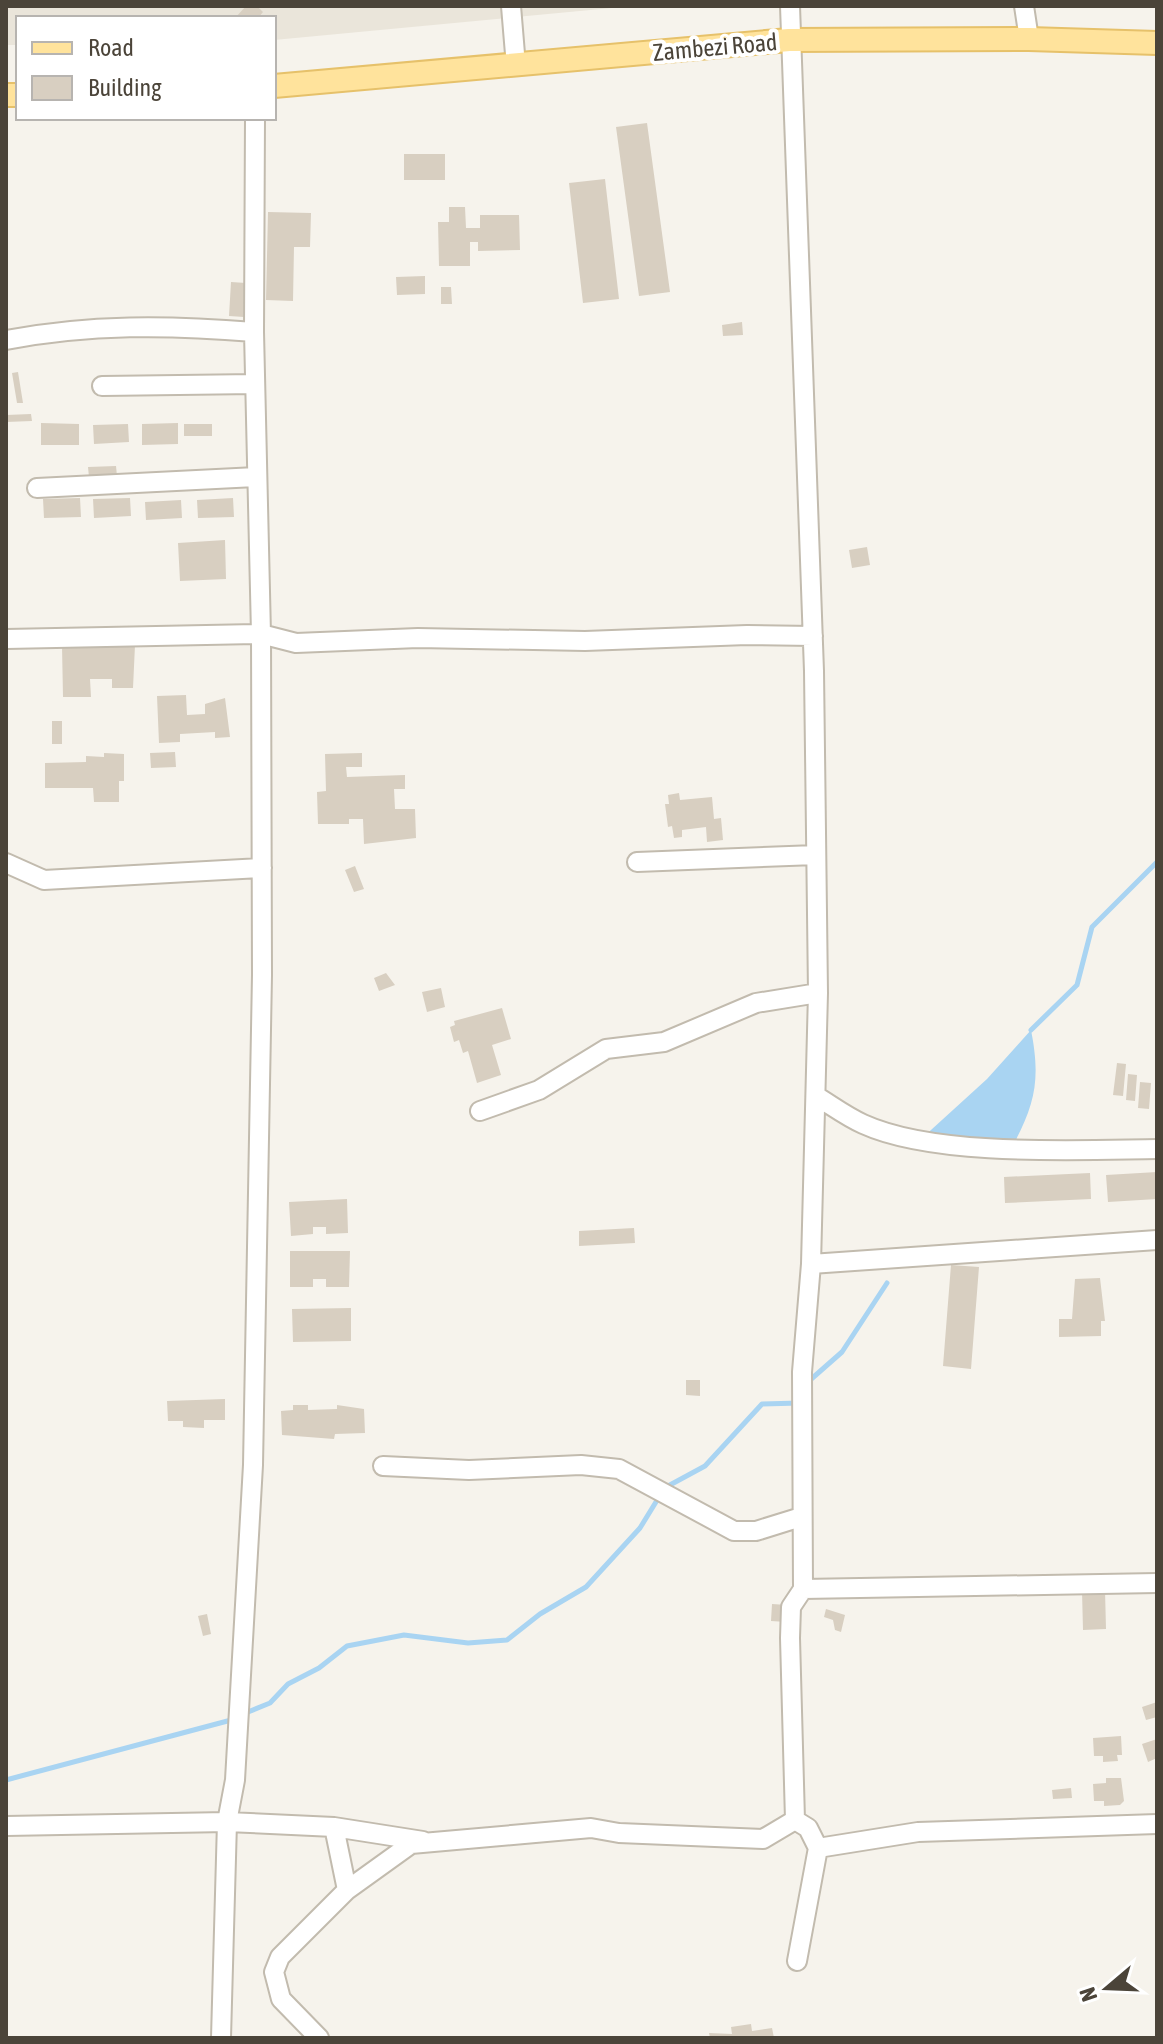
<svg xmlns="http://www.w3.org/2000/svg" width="1163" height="2044" viewBox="0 0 1163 2044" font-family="'Asap Condensed',sans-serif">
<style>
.residential{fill:#eae5da}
.water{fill:#a9d4f2}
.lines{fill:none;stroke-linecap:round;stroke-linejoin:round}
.stream{stroke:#a9d4f2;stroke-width:5}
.building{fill:#d8cfc1}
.minor-casing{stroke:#c2bbae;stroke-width:22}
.major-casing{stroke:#e6c16a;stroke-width:26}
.minor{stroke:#fff;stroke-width:18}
.major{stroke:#ffe39c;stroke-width:22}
.labels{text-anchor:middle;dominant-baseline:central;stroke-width:8;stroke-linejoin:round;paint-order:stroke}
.street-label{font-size:24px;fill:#4b4439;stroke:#fff}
</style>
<rect width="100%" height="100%" fill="#f6f3ec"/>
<path class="residential" d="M6,6h627l-359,34v-22h-256v27h-12z"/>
<path class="water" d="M1031,1030c10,50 4,75 -20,119l-91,-9 67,-61z"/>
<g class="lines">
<path class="stream" d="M1031,1030l46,-45 15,-58 65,-65
M809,1381l33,-29 45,-69
M668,1486l37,-20 57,-62 38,-1
M243,1714l27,-11 18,-19 31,-16 28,-22 57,-11 64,8 39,-3 33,-26 46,-27 54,-59 19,-31
M6,1780l229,-61"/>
</g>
<path class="building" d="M246,6h11l6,6 -5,6h-23z
M647,123l23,169 -31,4 -23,-169z
M404,154h41v26h-41z
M605,179l14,120 -36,4 -14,-120z
M449,207h16l1,21h14v-13h39l1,35 -42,1v-9h-8v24h-31l-1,-44h11z
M268,212l43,1 -1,34h-16l-1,54 -27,-1z
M425,276v18l-28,1 -1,-18z
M231,282l15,1 -2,34 -15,-1z
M441,287h10l1,17h-11z
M742,322l1,13 -20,1 -1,-11z
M18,372l5,31h-6l-5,-30z
M31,414l1,7 -26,1v-7z
M41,423l38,1v21h-38z
M178,423v21l-36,1v-21z
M128,424l1,18 -35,2 -1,-19z
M184,424h28v12h-28z
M116,466l1,10 -28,1 -1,-10z
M80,498l1,19 -37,1 -1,-19z
M130,498l1,18 -37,2 -1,-19z
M233,498l1,19 -36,1 -1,-18z
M181,500l1,18 -36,2 -1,-18z
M225,540l1,39 -46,2 -2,-38z
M867,547l3,18 -18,3 -3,-18z
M135,645l-2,43h-21v-9h-22l1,18h-28l-1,-51z
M186,695l1,20 18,-1v-10l20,-6 5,39 -15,1v-6l-35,2v8l-21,1 -2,-47z
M52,721h10v23h-10z
M175,752l1,15 -25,1 -1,-15z
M104,753l20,1v27h-5v21h-25l-1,-14h-48v-25l41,-1v-6l18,1z
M362,753v14h-16l1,10 58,-2v14h-11l1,20h20l1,29 -52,6 -1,-25h-14v5h-31l-1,-32 9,-1 -1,-37z
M679,793l1,7 32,-3 2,22 7,-1 2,22 -16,2 -1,-15 -24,3v7l-8,1 -2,-12 -4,1 -3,-23h4l-1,-9z
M355,866l9,23 -10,3 -9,-22z
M386,973l9,12 -16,6 -5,-13z
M441,988l4,19 -18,5 -5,-20z
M502,1008l9,31 -19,6 9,30 -24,8 -9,-32 -5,2 -4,-13 -5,2 -4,-15 5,-2 -1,-4z
M1117,1063l9,1 -3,32 -10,-1z
M1128,1074l9,1 -2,26 -9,-1z
M1140,1082l11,1 -2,26 -11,-1z
M1157,1172v27l-49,3 -2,-27z
M1090,1173l1,26 -86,4 -1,-26z
M347,1199l1,34 -22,1v-7h-13v7l-22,2 -2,-34z
M634,1228l1,15 -56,3v-15z
M290,1251h60l-1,36h-23v-8h-13v8h-23z
M951,1265l28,2 -8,102 -28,-3z
M1100,1278l5,43h-4v15l-42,1v-18h13l3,-40z
M351,1308v33l-58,1 -1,-33z
M686,1380h14v16l-14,-1z
M225,1399v21h-21v8l-21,-1v-6h-15l-1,-20z
M293,1405h15v5l29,-1v-4l27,4 1,24 -30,1 -1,5 -52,-4 -1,-24 12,-1z
M1105,1590l1,39 -23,1 -1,-39z
M772,1604l15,1 -1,17 -15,-1z
M826,1609l19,6 -4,17 -6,-2 -2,-10 -9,-3z
M207,1614l4,20 -8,2 -5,-20z
M1157,1702v15l-11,3 -4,-13z
M1121,1736l1,19h-5l1,6 -15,1v-6h-9l-1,-18z
M1157,1739v19l-9,4 -6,-18z
M1106,1778h15l3,23 -4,4 -16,1v-5h-10l-1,-17 13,-1z
M1071,1788l1,10 -19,1 -1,-9z
M751,2024l1,7 20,-3 2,10h-64l-1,-5 23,1 -1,-7z"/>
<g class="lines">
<defs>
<path id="minor" d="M511,6l5,60
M790,6l24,665 4,322 -7,271 -9,108 1,217 -12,18 -1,31 5,182
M1024,6l5,33
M6,340c84,-16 163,-15 248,-8
M102,386l153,-2
M37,488l220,-11
M6,639l255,-5 35,9 122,-5 167,3 162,-6 66,1
M637,862l179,-7
M6,863l38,17 218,-12
M816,1096c15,9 31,21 47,28 72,33 214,26 294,25
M480,1111l59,-21 67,-41 58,-7 92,-39 62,-10
M811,1264l346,-24
M383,1466l86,4 112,-5 38,4 115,62h22l45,-14
M803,1589l354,-6
M795,1820l13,8 10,20 -21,113
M6,1826l221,-4 107,5 89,14
M334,1827l13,63
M818,1848l100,-16 239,-8
M221,2038l6,-216 8,-42 18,-315 9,-490 -1,-341 -7,-302 1,-214
M319,2038l-38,-39 -7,-27 6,-15 67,-67 64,-46 180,-16 28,5 144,6 32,-19"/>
<path id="major" d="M274,86l515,-46 240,-1 128,4
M6,95h12"/>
</defs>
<use href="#minor" class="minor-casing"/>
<use href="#major" class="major-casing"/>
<use href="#minor" class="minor"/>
<use href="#major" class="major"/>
</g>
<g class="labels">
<g class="street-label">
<text transform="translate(715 47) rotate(-5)">Zambezi Road</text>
</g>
</g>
<rect width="1163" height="2044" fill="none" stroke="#4b4439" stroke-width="16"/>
<rect x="16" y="16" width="260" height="104" fill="#ffffff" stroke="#b7b4b0" stroke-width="2"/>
<rect x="32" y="42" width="40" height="12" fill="#ffe39c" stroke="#b7b4b0" stroke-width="2"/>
<text x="88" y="56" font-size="24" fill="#4b4439">Road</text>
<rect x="32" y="76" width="40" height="24" fill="#d8cfc1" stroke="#b7b4b0" stroke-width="2"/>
<text x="88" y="96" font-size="24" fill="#4b4439">Building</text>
<g transform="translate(1107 1988) rotate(251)" stroke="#ffffff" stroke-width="6" paint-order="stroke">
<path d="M0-6L14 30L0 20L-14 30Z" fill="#4b4439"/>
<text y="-12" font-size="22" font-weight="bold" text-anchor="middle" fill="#4b4439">N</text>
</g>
</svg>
